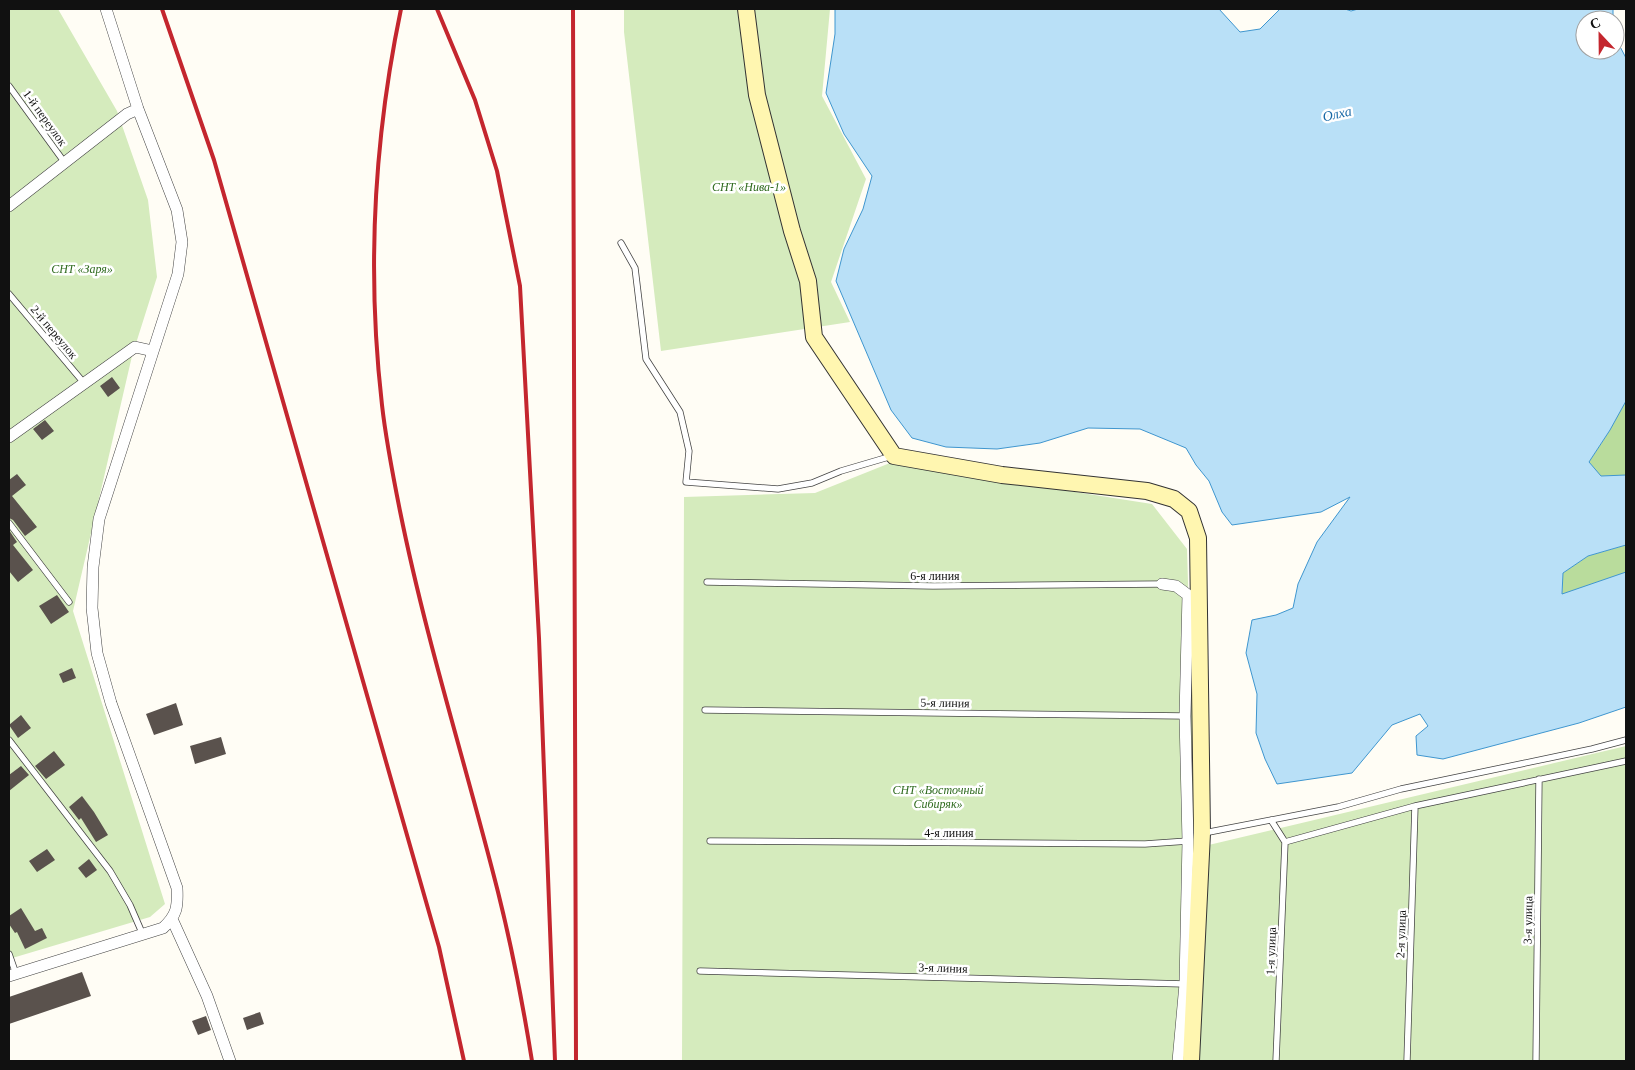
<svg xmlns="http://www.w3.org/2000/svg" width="1635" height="1070" viewBox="0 0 1635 1070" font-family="Georgia,serif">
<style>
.green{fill:#d5ebbd}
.forest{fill:#b9dc9c}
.water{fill:#b9e0f7;stroke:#3f96cf}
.building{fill:#5a524d}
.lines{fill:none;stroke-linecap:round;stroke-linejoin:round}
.lane-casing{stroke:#444;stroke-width:7}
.street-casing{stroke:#444;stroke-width:12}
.secondary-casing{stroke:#333;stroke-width:18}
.lane{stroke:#fff;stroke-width:5.5}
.street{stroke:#fff;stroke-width:11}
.secondary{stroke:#fff6b0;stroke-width:16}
.rail{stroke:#c4262e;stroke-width:4}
.labels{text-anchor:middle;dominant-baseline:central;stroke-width:5;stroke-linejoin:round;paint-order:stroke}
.street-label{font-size:12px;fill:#111;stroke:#fff}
.park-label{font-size:12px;font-style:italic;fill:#2f6b1f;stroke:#fff}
.water-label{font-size:14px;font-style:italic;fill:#1768a6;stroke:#fff}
</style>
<rect width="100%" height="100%" fill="#fffdf5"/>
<path class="green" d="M9,9h49l59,102 31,89 9,77 -25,79 -59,255 92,293 -15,13 -141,42z
M624,9h206l-8,87 44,83 -35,103 19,40 -189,29 -37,-319z
M890,463l262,41 35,45 9,299 430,-102v315h-944l2,-564 131,-4z"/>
<path class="forest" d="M1626,349v126l-25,2 -12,-15 21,-32z
M1626,545v27l-64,23 1,-22 25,-17z"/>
<path class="water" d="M835,9h384l21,23 20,-3 20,-20h65l6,2 7,-2h255v11h-28v30h30v-13l11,21v343l-16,29 -21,32 12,14 25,-1v70l-38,11 -25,17 -1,21 64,-22v135l-47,16 -136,36 -26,-4 -1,-19 12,-10 -8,-12 -28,11 -40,48 -75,11 -12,-25 -9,-26 1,-39 -11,-41 6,-33 24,-5 17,-7 5,-24 19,-42 33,-45 -29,15 -89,13 -10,-13 -13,-31 -13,-16 -10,-17 -46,-19 -52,-1 -48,15 -43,6 -51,-2 -34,-9 -21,-28 -55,-129 8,-32 19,-40 9,-33 -28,-42 -18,-41 9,-59z"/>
<path class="building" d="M112,377l8,11 -12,9 -8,-11z
M45,420l9,11 -12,9 -9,-11z
M17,474l9,11 -14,11 25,31 -12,9 -12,-16 -4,-2v-38z
M9,530l8,12 -4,3 20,25 -15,12 -9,-11z
M57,595l12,17 -18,12 -12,-18z
M72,668l4,10 -13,5 -4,-9z
M176,703l7,22 -29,10 -8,-21z
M21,715l10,13 -13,10 -9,-13z
M221,737l5,17 -31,10 -5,-18z
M54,751l11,14 -19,14 -11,-13z
M21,766l8,9 -20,16v-16z
M82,796l12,16 14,23 -12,7 -15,-24 -2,2 -10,-13z
M47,849l8,11 -18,12 -8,-11z
M89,859l8,11 -11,8 -8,-10z
M21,908l14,23 7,-3 5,10 -22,11 -8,-17 -2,1 -6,-9v-8z
M82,972l9,24 -82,28v-27z
M260,1012l4,12 -17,6 -4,-12z
M206,1016l5,14 -13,5 -6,-14z"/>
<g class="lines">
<defs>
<path id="lane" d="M9,86l56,77
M621,243l14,25 11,91 34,53 9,39 -3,31 92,7 34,-6 29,-12 51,-15
M9,294l75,89
M9,523l60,79
M707,582l226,4 229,-2
M705,710l480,6
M9,740l101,131 20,34 13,30
M1271,820l14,22 130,-36 211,-45
M1204,833l134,-26 63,-18 191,-40 34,-9
M710,841l435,3 43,-3
M9,954l7,20
M700,971l485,13
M1276,1061l9,-219
M1407,1061l8,-255
M1536,1061l3,-282"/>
<path id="street" d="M9,206l118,-92 11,-5
M9,437l126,-90 18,4
M1162,584l14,2 12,9 -3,121 3,125 -3,143 -7,77
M172,919l35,77 23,65
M9,976l154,-48c14,-13 15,-21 14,-40l-66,-185 -14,-50 -5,-45 1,-41 6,-48 79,-245 4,-32 -5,-32 -39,-101 -32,-100"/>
<path id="secondary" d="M746,9l11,86 35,136 16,50 6,56 80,119 108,19 145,16 27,8 15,12 9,27 4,295 -11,228"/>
</defs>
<use href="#lane" class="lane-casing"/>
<use href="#street" class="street-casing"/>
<use href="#secondary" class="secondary-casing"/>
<use href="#lane" class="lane"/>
<use href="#street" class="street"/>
<use href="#secondary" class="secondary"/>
<path class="rail" d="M162,9l52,151 225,787 25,114
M401,9c-27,129 -34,265 -19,396 4,36 11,71 18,106 26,129 66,254 98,381 14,56 25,113 34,169
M437,9l38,91 22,71 23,115 19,352 16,423
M573,9l3,1052"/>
</g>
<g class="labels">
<g class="street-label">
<text transform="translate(45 118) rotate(54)">1-й переулок</text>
<text transform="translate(54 332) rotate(50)">2-й переулок</text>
<text x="935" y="576">6-я линия</text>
<text transform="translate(945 703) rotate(1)">5-я линия</text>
<text x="949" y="833">4-я линия</text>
<text transform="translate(1528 920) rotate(-89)">3-я улица</text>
<text transform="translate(1401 934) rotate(-88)">2-я улица</text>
<text transform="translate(1271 951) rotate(-88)">1-я улица</text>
<text transform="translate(943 968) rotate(2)">3-я линия</text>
</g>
<g class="park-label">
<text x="749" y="187">СНТ «Нива-1»</text>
<text x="82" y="269">СНТ «Заря»</text>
<text x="938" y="790">СНТ «Восточный<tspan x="938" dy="14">Сибиряк»</tspan></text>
</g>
<g class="water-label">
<text transform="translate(1337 114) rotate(-12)">Олха</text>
</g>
</g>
<rect width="1635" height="1070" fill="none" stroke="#111111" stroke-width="20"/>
<g transform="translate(1600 35) rotate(338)"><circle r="24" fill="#ffffff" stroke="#a0a0a0"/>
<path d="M0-4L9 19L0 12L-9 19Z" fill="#c4262e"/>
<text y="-8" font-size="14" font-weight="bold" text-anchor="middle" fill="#111111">С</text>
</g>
</svg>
